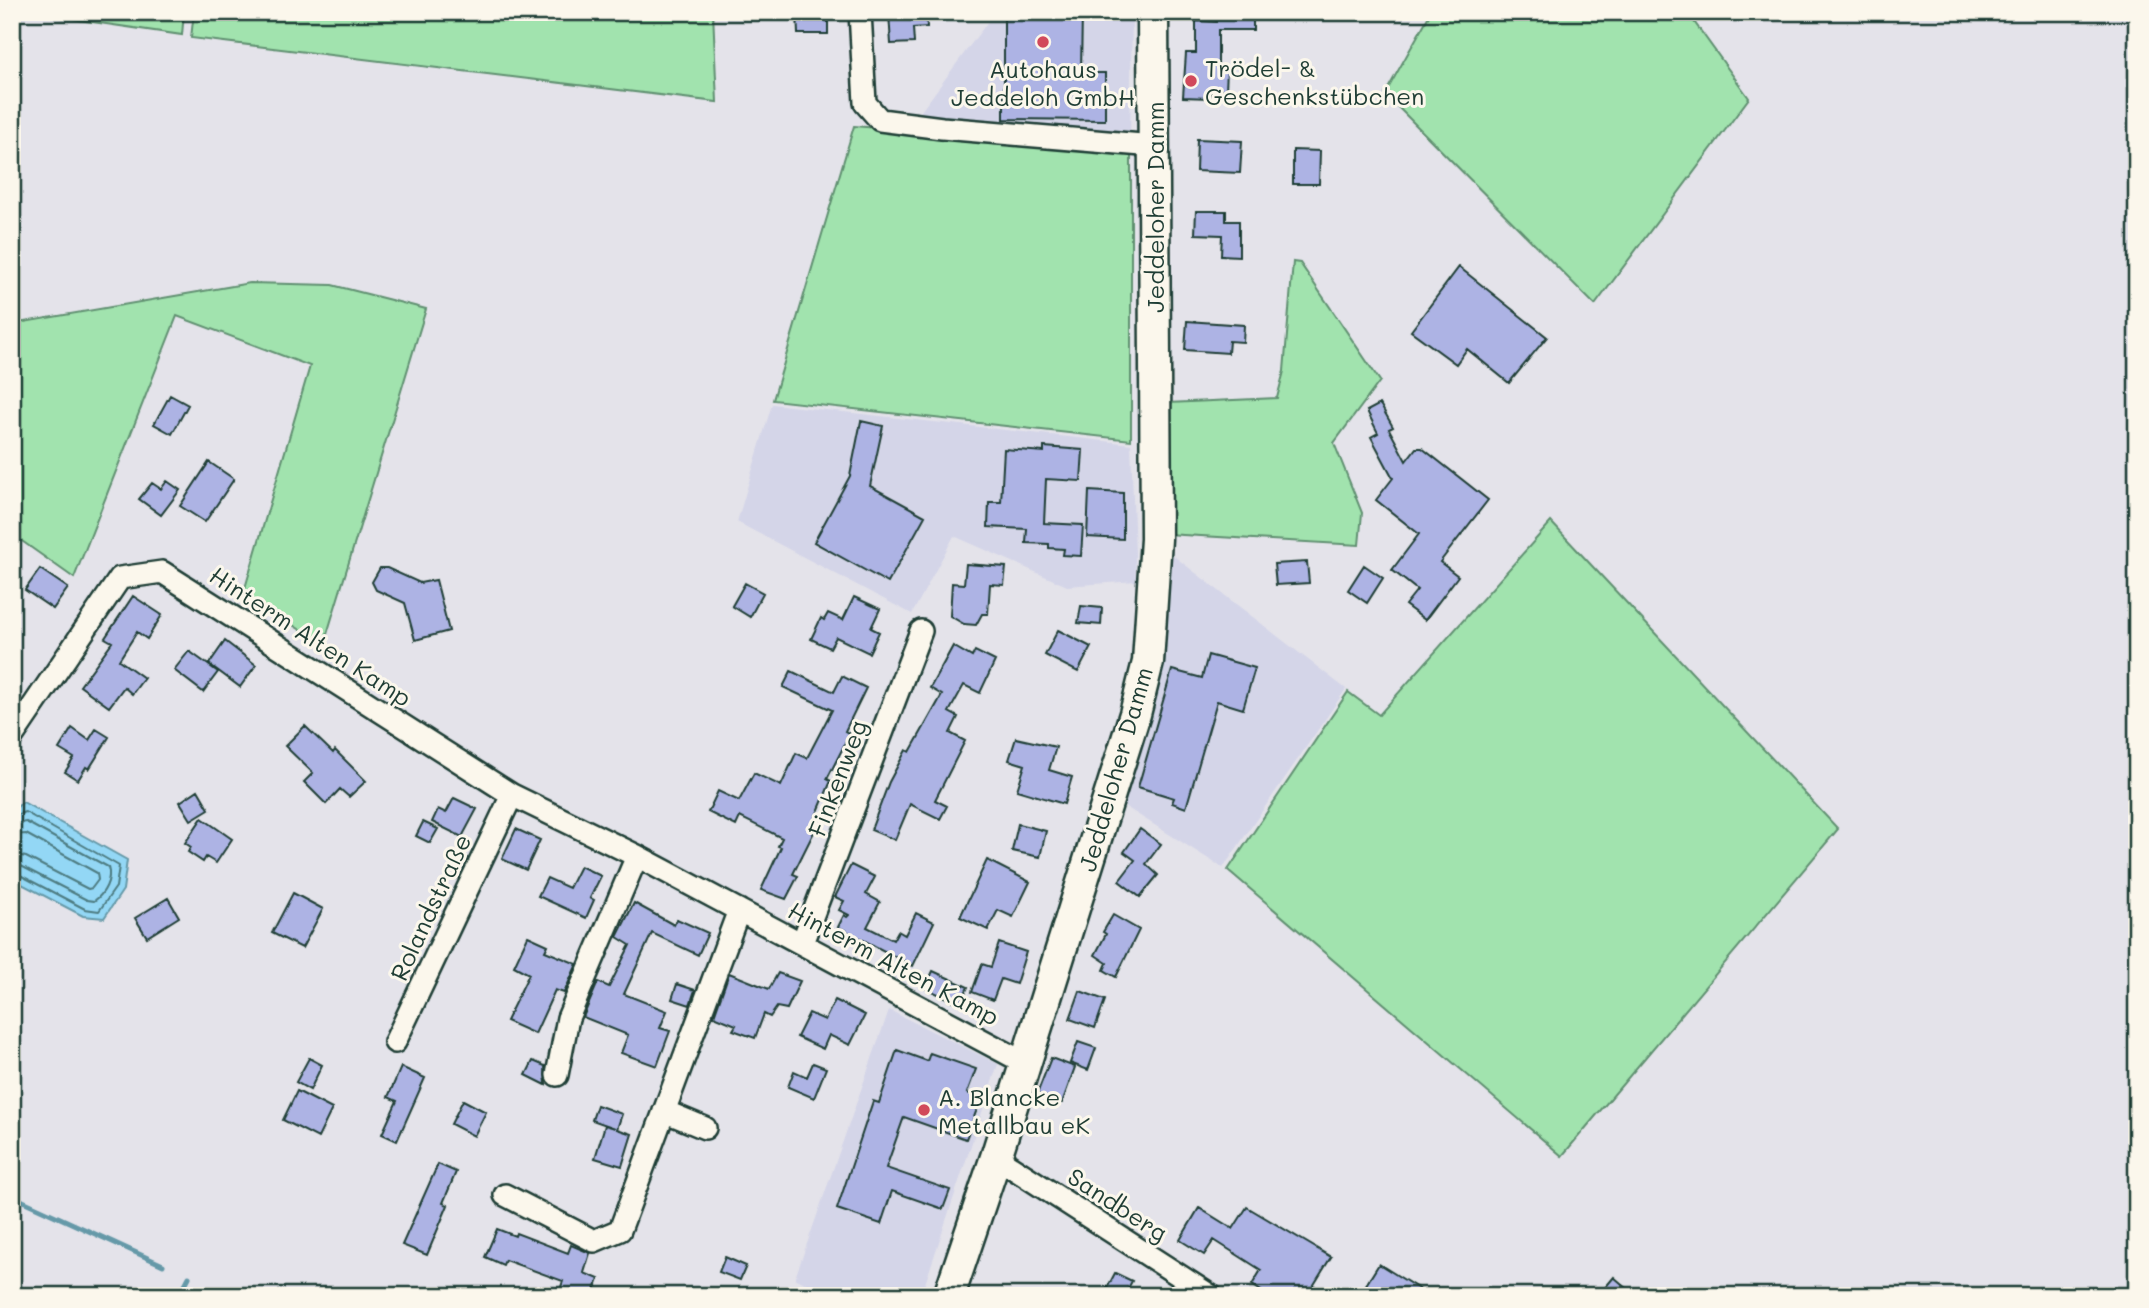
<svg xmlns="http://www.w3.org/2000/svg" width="2149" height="1308" viewBox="0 0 2149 1308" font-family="Mali,sans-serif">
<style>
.built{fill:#d4d5e8}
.green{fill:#a1e3ae;stroke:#609071;stroke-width:2}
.water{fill:#93d7f5;stroke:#6599a8;stroke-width:2}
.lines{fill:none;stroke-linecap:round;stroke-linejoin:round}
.shore{stroke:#4d7b81;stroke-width:2}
.stream{stroke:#6599a8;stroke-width:5}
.building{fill:#adb3e4;stroke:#1f3d34;stroke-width:2}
.minor-casing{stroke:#1f3d34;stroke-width:26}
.secondary-casing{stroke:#1f3d34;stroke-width:35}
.minor{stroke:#fbf7ec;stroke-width:21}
.secondary{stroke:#fbf7ec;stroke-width:30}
.poi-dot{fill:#d1495b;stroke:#fbf7ec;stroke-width:2.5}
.labels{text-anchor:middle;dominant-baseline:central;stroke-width:6;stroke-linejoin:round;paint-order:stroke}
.poi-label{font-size:24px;fill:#1f3d34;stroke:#fbf7ec;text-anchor:start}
.street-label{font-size:24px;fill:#1f3d34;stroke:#fbf7ec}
</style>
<rect width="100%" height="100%" fill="#e4e3ea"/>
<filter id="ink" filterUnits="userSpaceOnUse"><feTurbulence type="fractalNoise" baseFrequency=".0143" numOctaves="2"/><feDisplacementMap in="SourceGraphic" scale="14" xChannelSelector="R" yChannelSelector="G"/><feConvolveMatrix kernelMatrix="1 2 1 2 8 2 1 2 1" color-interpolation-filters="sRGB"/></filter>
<g filter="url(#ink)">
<path class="built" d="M995,12h137l-2,130 -217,-20z
M772,404l359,40 5,137 -69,5 -113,-50 -42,78 -175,-92z
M1166,550l180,139 -123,179 -102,-64z
M889,1010l109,54 -77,232h-91l-35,-18z"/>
<path class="green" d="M24,12h160l-2,23z
M194,12h519l4,90 -526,-64z
M1431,12h256l62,86 -154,207 -210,-211z
M854,126l277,23v291l-358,-40z
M1293,262l7,1 80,118 -46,62 28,70 -3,32 -193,-11 2,-131 109,-5 7,-27z
M250,283l82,2 94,24 -102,335 -81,-49 67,-229 -133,-50 -103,262 -62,-44v-210z
M1551,522l287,307 -276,327 -334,-286 120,-178 31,23z"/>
<path class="water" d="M23,802l104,58 -4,30 -19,28 -21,-2 -71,-37v-68z"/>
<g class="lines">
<path class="shore" d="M12,816l13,-4 94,54 -3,21 -17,24 -14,-2 -67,-35 -6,-1
M12,824l14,-2 82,45c4,13 -4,27 -14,34l-7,-1 -66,-34 -9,-1
M12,835l14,-1 71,39 1,7 -6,8 -4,1 -62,-32 -14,-3"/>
<path class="stream" d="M12,1196l151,69
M179,1296l10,-19"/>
</g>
<path class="building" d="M797,12h31v22h-30z
M926,12l1,15 -14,1 1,15 -23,1 -2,-31z
M1004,12h78l-1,61h24v47l-101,-1z
M1216,12h37v18h-35v39l9,1 -1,20 -15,-1 -1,9 -27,-1 3,-44h10v-32l20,1z
M1197,139l45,2 -2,32 -44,-2z
M1293,150l27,1 -1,33h-26z
M1196,211h30v10h13v35l-18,-1 1,-20 -27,-1z
M1459,267l88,70 -38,46 -42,-34 -11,15 -45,-33z
M1187,321l57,4 -1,17 -14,-1 -1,12 -43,-3z
M170,395l18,10 -16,29 -18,-10z
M1380,404l13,23 -4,2 17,32 10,-13h6l66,52 -48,62 18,14 -33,44 -20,-15 12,-15 -25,-20 27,-36 -43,-34 17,-22 -22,-41 7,-4 -11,-22z
M861,421l22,5 -13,60 55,30 -37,67 -74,-41 36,-66z
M1044,447l39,3 -2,31 -35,-2 -2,44 39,2 -2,31 -18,-1 1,-6 -15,-1v-4l-23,-1 1,-14 -39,-2 1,-25h12l3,-53 40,3z
M209,462l25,17 -29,43 -25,-16z
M167,481l13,9 -19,25 -22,-16 13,-16 9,6z
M1089,491l34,2v46l-36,-2z
M1307,562l2,21 -33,2 -2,-21z
M966,564l40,3 -2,18 -14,-1 -2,30h-6l-6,11 -12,-1 -14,-8 2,-33 12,1z
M1364,565l19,13 -16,25 -19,-13z
M380,568h7l33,15 16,-3 13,51 -34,9 -10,-37 -29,-13 -4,-8z
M40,569l28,19 -15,21 -28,-19z
M745,583l18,10 -13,24 -18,-11z
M133,596l29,19 -15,24 -10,-7 -18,28 25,18 -12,16 -8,-7 -15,20 -29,-21 32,-44 -7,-4z
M854,597l26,12 -9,19 8,4 -10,21 -33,-16 -6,11 -19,-9 10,-21 3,2 4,-7 15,7z
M1081,606l21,2 -1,17 -23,-2z
M1058,630l33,17 -13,25 -33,-17z
M225,641l31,24 -16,22 -31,-23z
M953,646l19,11 3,-6 20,10 -15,32 -16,-8 -15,27 9,5 -8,16 15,8 -30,59 12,6 -7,13 -30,-15 -15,36 -24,-10 18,-48 17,-32 4,2 32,-57 -12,-7z
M189,651l29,21 -15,20 -29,-22z
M1208,655l47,13 -12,41 -26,-8 -31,107 -14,-5 2,-5 -36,-11 34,-117 30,8z
M791,671l43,21 8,-16 24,12 -21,43 5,3 -23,45 4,2 -20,47 4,2 -22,44 5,2 -12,23 -25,-9 20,-43 -3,-1 4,-8 -42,-21 -4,9 -28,-14 10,-21 21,10 15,-28 27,13 15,-33 11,5 25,-48 -49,-23z
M305,726l28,27 2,-3 31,31 -17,16 -9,-8 -14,15 -22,-22 9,-9 -28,-27z
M72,728l17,12 7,-11 13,8 -20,32 -3,-2 -8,13 -13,-8 9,-14 -15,-9z
M1016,738l40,9 -7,23 23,7 -8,27 -47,-14 8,-25 -16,-5z
M198,790l11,19 -18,11 -11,-18z
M454,798l23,11 -15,28 -30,-15 6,-13 8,4z
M202,818l30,21 -16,24 -10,-6 -3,5 -15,-10 3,-5 -6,-4z
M423,822l15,7 -8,14 -14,-7z
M1018,824l28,7 -6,26 -28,-6z
M516,829l24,11 -14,30 -24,-11z
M1140,829l21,15 -15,20 12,11 -18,22 -21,-16 16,-21 -11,-8z
M987,860l43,22 -17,35 -15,-7 -10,20 -28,-13z
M851,865l24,12 -9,17 14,8 -13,25 26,13 5,-9 7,4 11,-22 18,9 -21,44 -75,-39 6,-12 3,2 2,-2 -10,-5 5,-9 -9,-4z
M580,866l21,10 -11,22 4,2 -8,18 -48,-22 9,-18 22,10z
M293,893l30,16 -21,39 -30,-15z
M168,898l11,19 -32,20 -12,-19z
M634,903l40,22 3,-6 31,14 -10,22 -46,-22 -28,61 43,17 -7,17 10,3 -13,35 -36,-13 7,-18 -45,-18 15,-35 11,5 21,-42 -13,-8z
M1113,915l26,15 -23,47 -12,-7 3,-7 -12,-8 11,-21 -3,-2z
M528,936l20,9 -3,6 32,13 -13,29 -9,-3 -20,44 -29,-13 23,-47 -15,-8z
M999,943l27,9 -10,32 -15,-5 -8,21 -21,-8 10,-28 9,3z
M933,971l35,16 -8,17 -35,-16z
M729,973l40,16 9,-16 22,8 -13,28 -10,-2 -7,10 -6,-3 -9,24 -22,-8 3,-5 -22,-9z
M677,984l18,6 -5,15 -18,-6z
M1080,991l25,9 -10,28 -25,-9z
M835,1000l30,15 -15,30 -21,-10 -6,14 -26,-12 12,-24 16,7z
M1078,1042l18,6 -8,22 -18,-7z
M897,1050l30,11 3,-8 46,16 -9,24 14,5 -15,41 -62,-22 -18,51 64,22 -7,19 -51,-18 -11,33 -44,-15 36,-108 6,2z
M309,1058l13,7 -12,25 -14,-8z
M1051,1058l24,9 -13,36 -25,-9z
M533,1061l12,5 1,19 -20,-10z
M813,1063l13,5 -12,30 -26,-11 6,-16 13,6z
M401,1067l24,11 -28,63 -15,-7 15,-33 -9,-4z
M297,1091l35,18 -14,29 -35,-18z
M463,1100l23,12 -12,24 -23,-12z
M597,1105l25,9 -5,15 15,5 -10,32 -27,-8 10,-33 10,3 -23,-8z
M438,1164l18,8 -13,31 5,2 -21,50 -25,-10z
M1247,1207l84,50 -24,39h-38l-17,-11 9,-15 -47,-30 -10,15 -24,-15 19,-32 34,21z
M497,1229l18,7 1,-3 52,20 3,-8 19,8 -6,20 15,6 -6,17h-35l5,-15 -58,-21 -2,5 -18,-8z
M725,1257l21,9 -6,14 -21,-8z
M1379,1264l51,32h-71z
M1115,1273l17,8 -8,15h-21z
M1614,1277l22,19h-38z"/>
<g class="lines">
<defs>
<path id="minor" d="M860,12l5,91 15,17 62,8 212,18
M12,737l108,-159 42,-6 350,223 125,61 388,207
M802,943l119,-312
M395,1042l117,-247
M557,1075l11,-57 69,-162
M664,1111l41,17
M996,1157l215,139
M505,1195l89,46 26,-11 119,-320"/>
<path id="secondary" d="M949,1296l47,-139 139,-443 13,-52 8,-123 -3,-527"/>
</defs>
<use href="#minor" class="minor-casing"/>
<use href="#secondary" class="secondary-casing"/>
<use href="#minor" class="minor"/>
<use href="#secondary" class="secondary"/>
</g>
</g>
<g class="poi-dot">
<circle cx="1043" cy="42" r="7"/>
<circle cx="1191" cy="81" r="7"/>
<circle cx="924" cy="1110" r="7"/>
</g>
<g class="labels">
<g class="poi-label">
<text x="1205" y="67">Trödel- &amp;<tspan x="1205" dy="28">Geschenkstübchen</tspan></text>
<text x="1043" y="68" text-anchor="middle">Autohaus<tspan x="1043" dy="28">Jeddeloh GmbH</tspan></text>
<text x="938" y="1096">A. Blancke<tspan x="938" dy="28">Metallbau eK</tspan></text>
</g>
<g class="street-label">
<text transform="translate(1154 207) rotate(-90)">Jeddeloher Damm</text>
<text transform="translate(311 636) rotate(33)">Hinterm Alten Kamp</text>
<text transform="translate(1115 769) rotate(-74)">Jeddeloher Damm</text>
<text transform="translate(837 778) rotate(-69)">Finkenweg</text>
<text transform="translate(430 907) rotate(-65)">Rolandstraße</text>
<text transform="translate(894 963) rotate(28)">Hinterm Alten Kamp</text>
<text transform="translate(1118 1204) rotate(33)">Sandberg</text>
</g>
</g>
<rect width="2149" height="1308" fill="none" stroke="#fbf7ec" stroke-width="42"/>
<rect x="21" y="21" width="2107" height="1266" fill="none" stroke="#1f3d34" stroke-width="2.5" filter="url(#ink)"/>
</svg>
